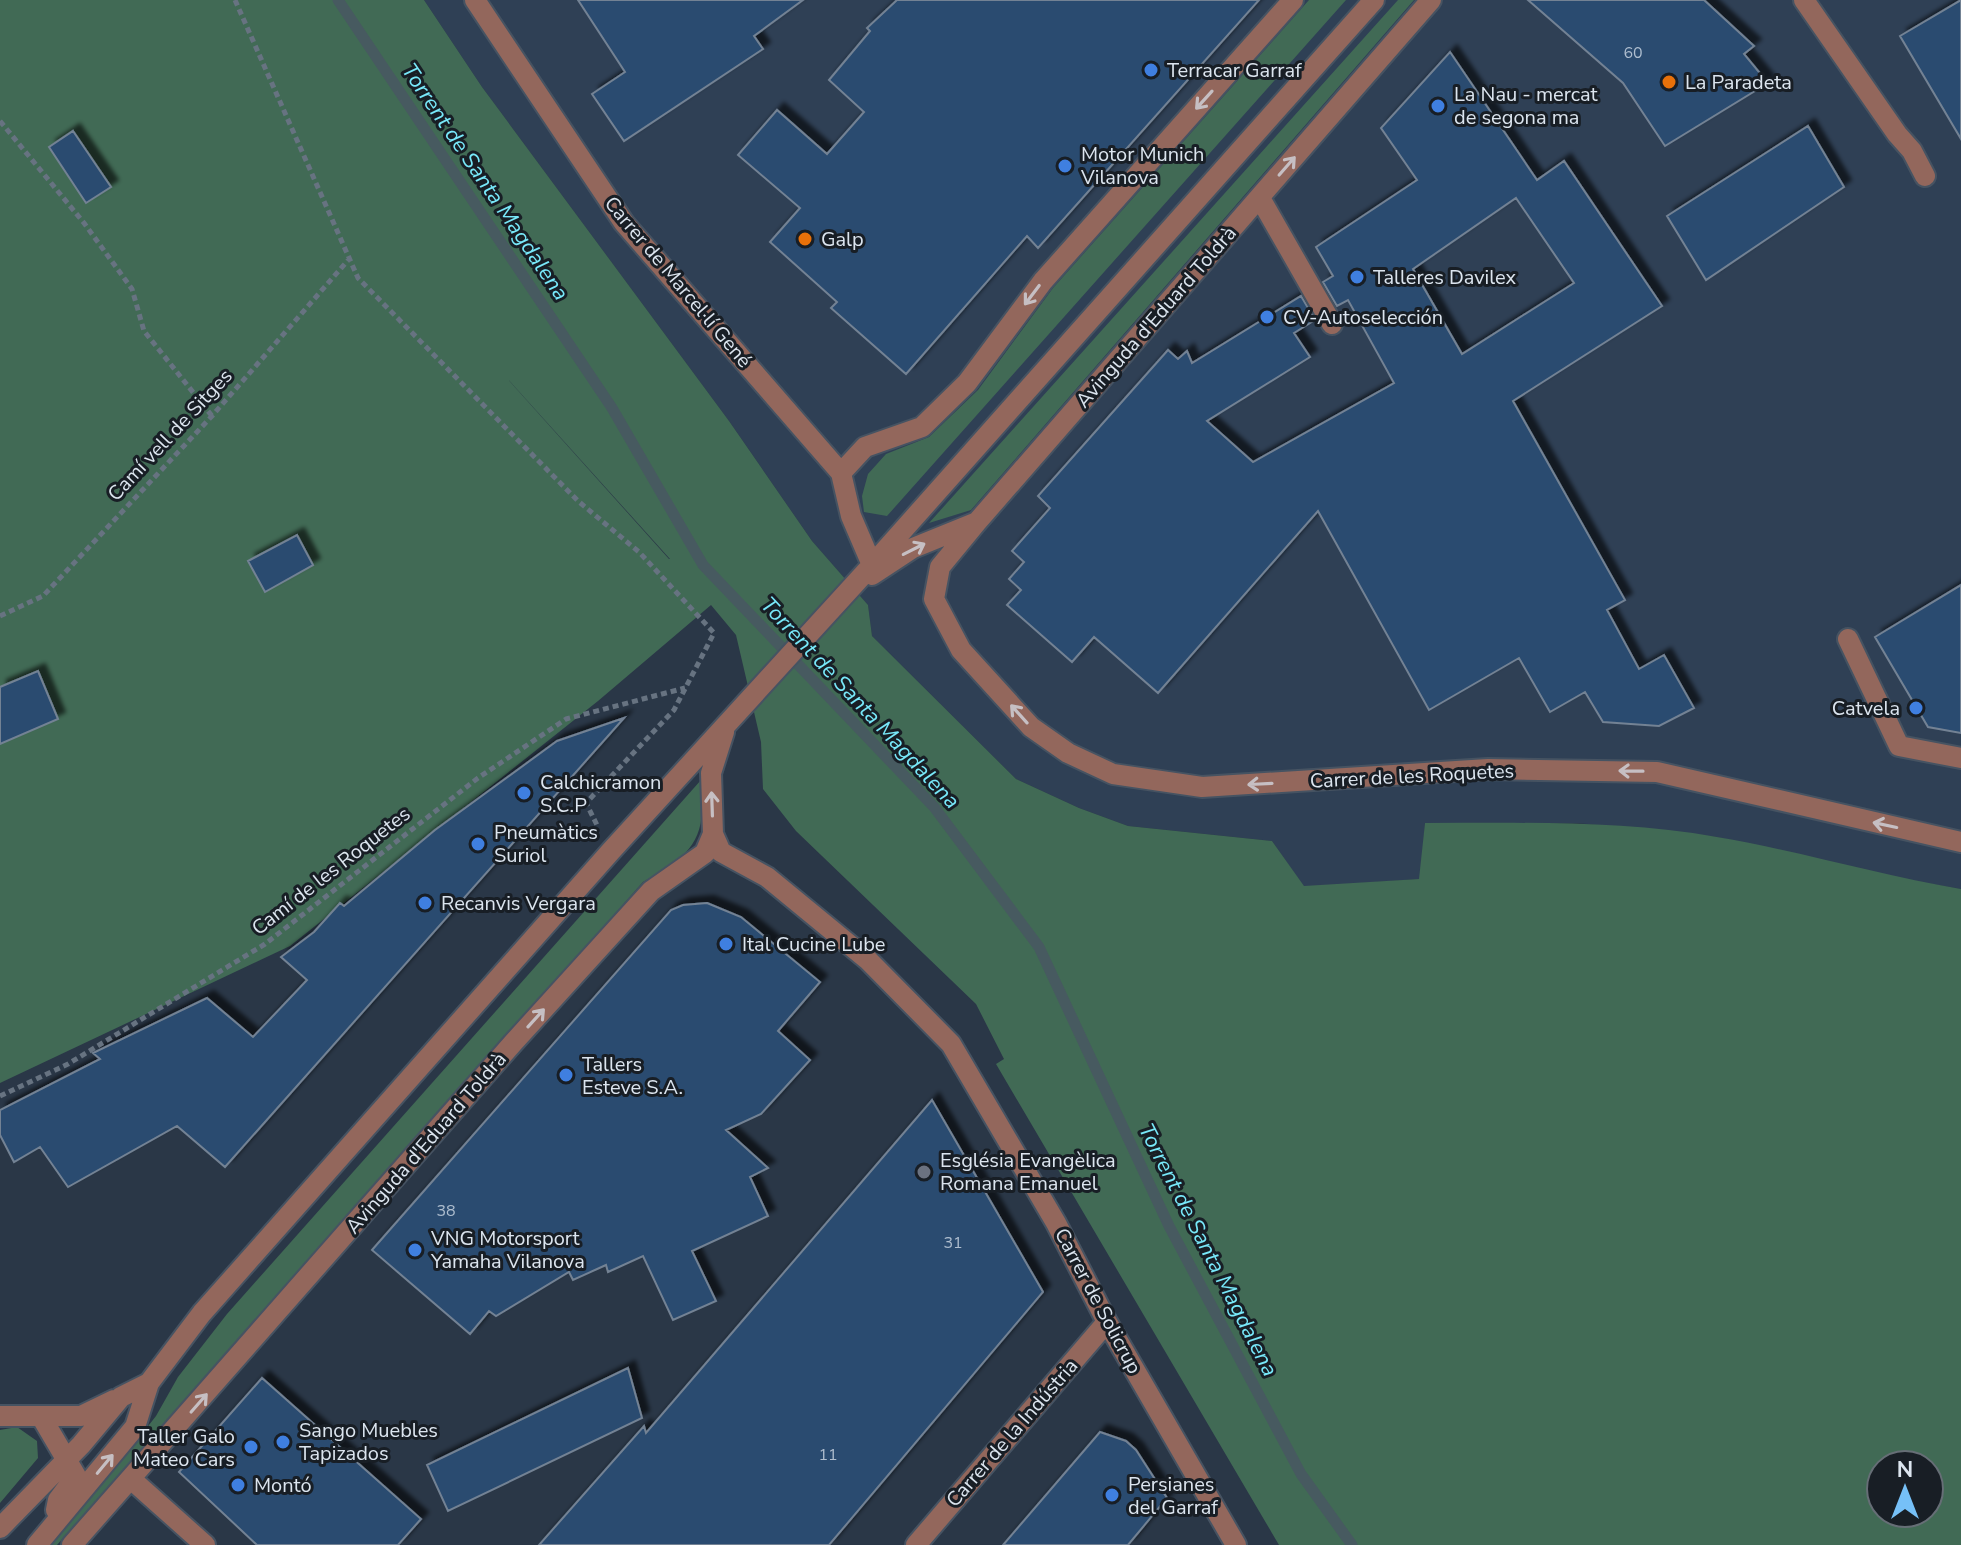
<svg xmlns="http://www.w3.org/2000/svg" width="1961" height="1545" viewBox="0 0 1961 1545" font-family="'Nunito Sans',sans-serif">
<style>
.built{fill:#2f4055}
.green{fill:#416a55;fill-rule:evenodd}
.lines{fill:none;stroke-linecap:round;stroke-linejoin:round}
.stream{stroke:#475a60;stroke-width:11}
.building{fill:#294b70;stroke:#738294;stroke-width:2;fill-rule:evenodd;filter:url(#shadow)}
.minor-casing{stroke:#465362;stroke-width:24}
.path{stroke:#677381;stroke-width:5;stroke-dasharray:6 4;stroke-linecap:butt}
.minor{stroke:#93675c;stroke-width:20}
.oneway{stroke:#c6bfc3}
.shop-dot{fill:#3f7fe0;stroke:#181e25;stroke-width:3}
.food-dot{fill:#e8710a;stroke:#181e25;stroke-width:3}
.worship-dot{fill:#6b7280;stroke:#181e25;stroke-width:3}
.labels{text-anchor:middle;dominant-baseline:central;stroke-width:6;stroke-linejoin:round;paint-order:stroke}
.number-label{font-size:16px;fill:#afbecf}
.poi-label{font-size:20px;fill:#dce5ef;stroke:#181e25;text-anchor:start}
.street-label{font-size:20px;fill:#dce5ef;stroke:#181e25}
.water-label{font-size:22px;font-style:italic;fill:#78e8f9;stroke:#181e25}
</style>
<defs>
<filter id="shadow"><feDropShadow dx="7" dy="-7" stdDeviation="2" flood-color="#0009"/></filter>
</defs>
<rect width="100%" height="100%" fill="#2a3747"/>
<path class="built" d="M424,0h1537v889l-81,-14 -163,-38 -139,-14h-153l-5,56 -116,8 -32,-46 -144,-15 -49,-18 -63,-29 -144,-143 -4,-31 -56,-64 -83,-120 -247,-334z"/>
<path class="green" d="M0,0h424l58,87 247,334 83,120 56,64 4,31 144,143 63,29 49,18 144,15 32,45 115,-7 6,-56c97,0 195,-3 292,14 82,14 162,38 244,52v656h-682l-283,-481 8,-5 -28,-55 -180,-173 -33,-42 -2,-47 -25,-107 -25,-30 -113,96 -308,245 -290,137zM470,337l200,222h-1zM1881,1465h48v48h-48z
M1309,0h37l-459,516 -23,-4 -2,-16 6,-22 18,-20 43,-17 49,-47 75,-102z
M1398,0h16l-443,510 -42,13z
M701,780c6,59 -7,74 -58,102l-586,663h-11l67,-74 43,-55 22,-39 49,-63z
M17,1427l20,14 1,17 -38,45v-73z"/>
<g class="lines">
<path class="stream" d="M338,0l274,408 91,157 231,242 105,140 130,279 132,248 51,71"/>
</g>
<path class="building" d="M578,0h225l-49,36 9,13 -139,92 -32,-47 33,-22z
M897,0h362l-221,248 -11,-12 -121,138 -75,-66 6,-6 -67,-60 30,-34 -62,-53 39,-45 50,44 37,-42 -35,-32 41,-49 -3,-3z
M1528,0h176l50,46 -10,8 24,29 -103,63 -42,-63z
M1961,0v139l-61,-103z
M1450,52l87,128 27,-19 98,145 -149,95 112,199 -18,10 32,59 25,-14 30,53 -35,18 -56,-4 -18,-30 -35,20 -31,-54 -90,52 -111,-199 -160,182 -64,-56 -22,25 -65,-57 14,-15 -12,-11 15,-17 -12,-11 38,-43 -12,-12 130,-146 10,9 9,-8 5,12 109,-67 14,24 -21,13 16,24 -103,64 46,41 141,-79 -46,-83 -11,6 -14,-24 10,-6 -17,-29 101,-67 -36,-52zM1516,198l58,85 -112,71 -49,-85z
M1808,126l36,61 -138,93 -39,-64z
M73,131l38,56 -25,16 -37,-56z
M297,535l16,30 -48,27 -17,-31z
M1961,585v148l-33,-6 -53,-90z
M38,671l20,48 -58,25v-57z
M624,718l-399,449 -48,-41 -109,61 -28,-40 -26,15 -14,-27v-25l100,-51 -7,-6 114,-55 46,39 54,-57 -26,-23 33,-25 26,-29 4,3 91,-76 122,-89z
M707,903l34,14 79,65 -42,49 32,29 -49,54 -35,16 42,38 -18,9 18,39 -76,35 24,50 -43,19 -30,-64 -35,16 -2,-7 -33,15 -4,-8 -73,44 -7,-5 -19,23 -98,-84 299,-340 12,-5z
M932,1100l111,192 -214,253h-290l105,-119 2,7z
M628,1368l14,50 -194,93 -21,-46z
M262,1378l159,141 -23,26h-141l-78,-73z
M1100,1432l26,9 10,9 31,48 -39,47h-125z"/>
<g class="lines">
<defs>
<path id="minor" d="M475,0l149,223 217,250 10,43 21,49
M1804,0l93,134 15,17 13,25
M1260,198l72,126
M841,473l24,-26 57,-20 45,-44 76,-102 250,-281
M977,522l-37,45 -6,32 27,51 70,77 37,26 45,21 89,13 286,-18 169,3 304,70
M872,575l41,-27 64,-26 454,-522
M1848,639l51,107 62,12
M713,834l8,18 46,25 101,83 83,84 105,179 51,99 129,223
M0,1416h81l33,-16
M42,1418l34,58 -18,24 -2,10
M131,1479l74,66
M0,1528l81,-83 40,-48 28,-14
M37,1545l98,-118 14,-44 53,-70 409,-462 261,-286 502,-565
M72,1545l441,-502 138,-152 54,-38 8,-19 -2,-61 13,-41
M916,1545l191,-223"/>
</defs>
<use href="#minor" class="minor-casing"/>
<path class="path" d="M235,0l123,278 220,223 61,51 75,81 -40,77 -88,93 11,22
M0,121l84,102 48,66 12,42 68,85
M0,616l43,-20 169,-180 138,-158
M0,1096l68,-32 197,-120 213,-166 88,-59 119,-31"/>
<use href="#minor" class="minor"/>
</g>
<defs><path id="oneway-shaft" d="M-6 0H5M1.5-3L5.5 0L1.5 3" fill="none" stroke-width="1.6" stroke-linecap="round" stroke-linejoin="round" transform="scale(2)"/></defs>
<g class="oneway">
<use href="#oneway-shaft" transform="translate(1204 100) rotate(132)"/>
<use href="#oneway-shaft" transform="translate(1287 166) rotate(-49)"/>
<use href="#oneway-shaft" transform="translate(1032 295) rotate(127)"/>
<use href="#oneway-shaft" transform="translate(914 549) rotate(-27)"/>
<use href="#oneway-shaft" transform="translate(1019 714) rotate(-132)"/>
<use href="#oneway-shaft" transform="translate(1631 771) rotate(-179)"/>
<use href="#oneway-shaft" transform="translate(1260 784) rotate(177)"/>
<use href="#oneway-shaft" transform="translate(712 804) rotate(-92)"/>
<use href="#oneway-shaft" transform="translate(1885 825) rotate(-168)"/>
<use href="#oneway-shaft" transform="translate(536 1018) rotate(-48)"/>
<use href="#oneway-shaft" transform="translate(199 1403) rotate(-49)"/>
<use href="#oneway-shaft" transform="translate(105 1464) rotate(-50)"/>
</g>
<g class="shop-dot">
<circle cx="1151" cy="70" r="8"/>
<circle cx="1438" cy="106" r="8"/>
<circle cx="1065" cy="166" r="8"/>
<circle cx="1357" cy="277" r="8"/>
<circle cx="1267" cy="317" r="8"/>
<circle cx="1916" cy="708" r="8"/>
<circle cx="524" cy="793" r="8"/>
<circle cx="478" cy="844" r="8"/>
<circle cx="425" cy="903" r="8"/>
<circle cx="726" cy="944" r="8"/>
<circle cx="566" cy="1075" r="8"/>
<circle cx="415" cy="1250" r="8"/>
<circle cx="283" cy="1442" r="8"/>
<circle cx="251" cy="1447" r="8"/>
<circle cx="238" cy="1485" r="8"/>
<circle cx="1112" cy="1495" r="8"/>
</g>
<g class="food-dot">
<circle cx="1669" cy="82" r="8"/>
<circle cx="805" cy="239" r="8"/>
</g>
<circle class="worship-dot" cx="924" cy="1172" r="8"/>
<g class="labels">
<g class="number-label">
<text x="1633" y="53">60</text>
<text x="446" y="1211">38</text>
<text x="953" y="1243">31</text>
<text x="828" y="1455">11</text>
</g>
<g class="poi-label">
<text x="1167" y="70">Terracar Garraf</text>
<text x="1685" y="82">La Paradeta</text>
<text x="1454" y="94">La Nau - mercat<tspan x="1454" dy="23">de segona ma</tspan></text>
<text x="1081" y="154">Motor Munich<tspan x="1081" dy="23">Vilanova</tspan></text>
<text x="821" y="239">Galp</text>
<text x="1373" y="277">Talleres Davilex</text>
<text x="1283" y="317">CV-Autoselección</text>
<text x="1900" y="708" text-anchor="end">Catvela</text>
<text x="540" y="782">Calchicramon<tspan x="540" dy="23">S.C.P</tspan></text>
<text x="494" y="832">Pneumàtics<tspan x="494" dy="23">Suriol</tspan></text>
<text x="441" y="903">Recanvis Vergara</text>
<text x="742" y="944">Ital Cucine Lube</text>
<text x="582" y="1064">Tallers<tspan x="582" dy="23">Esteve S.A.</tspan></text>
<text x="940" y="1160">Església Evangèlica<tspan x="940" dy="23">Romana Emanuel</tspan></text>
<text x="431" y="1238">VNG Motorsport<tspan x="431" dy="23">Yamaha Vilanova</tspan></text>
<text x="299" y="1430">Sango Muebles<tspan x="299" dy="23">Tapizados</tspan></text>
<text x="235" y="1436" text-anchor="end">Taller Galo<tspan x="235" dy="23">Mateo Cars</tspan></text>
<text x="1128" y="1484">Persianes<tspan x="1128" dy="23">del Garraf</tspan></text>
<text x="254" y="1485">Montó</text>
</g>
<g class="street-label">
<text transform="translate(678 282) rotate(50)">Carrer de Marcel·lí Gené</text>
<text transform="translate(1156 317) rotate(-49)">Avinguda d'Eduard Toldrà</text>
<text transform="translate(170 435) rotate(-47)">Camí vell de Sitges</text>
<text transform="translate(1412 776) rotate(-3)">Carrer de les Roquetes</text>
<text transform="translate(331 871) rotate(-38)">Camí de les Roquetes</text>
<text transform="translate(426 1143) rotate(-49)">Avinguda d'Eduard Toldrà</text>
<text transform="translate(1098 1301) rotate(62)">Carrer de Solicrup</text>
<text transform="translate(1012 1433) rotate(-49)">Carrer de la Indústria</text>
</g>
<g class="water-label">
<text transform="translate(485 182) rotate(56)">Torrent de Santa Magdalena</text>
<text transform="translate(860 703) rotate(47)">Torrent de Santa Magdalena</text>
<text transform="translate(1208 1250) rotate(63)">Torrent de Santa Magdalena</text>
</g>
</g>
<g transform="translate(1905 1489)"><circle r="38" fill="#181e25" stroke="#666e76" stroke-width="2"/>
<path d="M0-6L14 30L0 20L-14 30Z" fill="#76c0f7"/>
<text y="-12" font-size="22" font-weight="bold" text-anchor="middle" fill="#dce5ef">N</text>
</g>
</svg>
